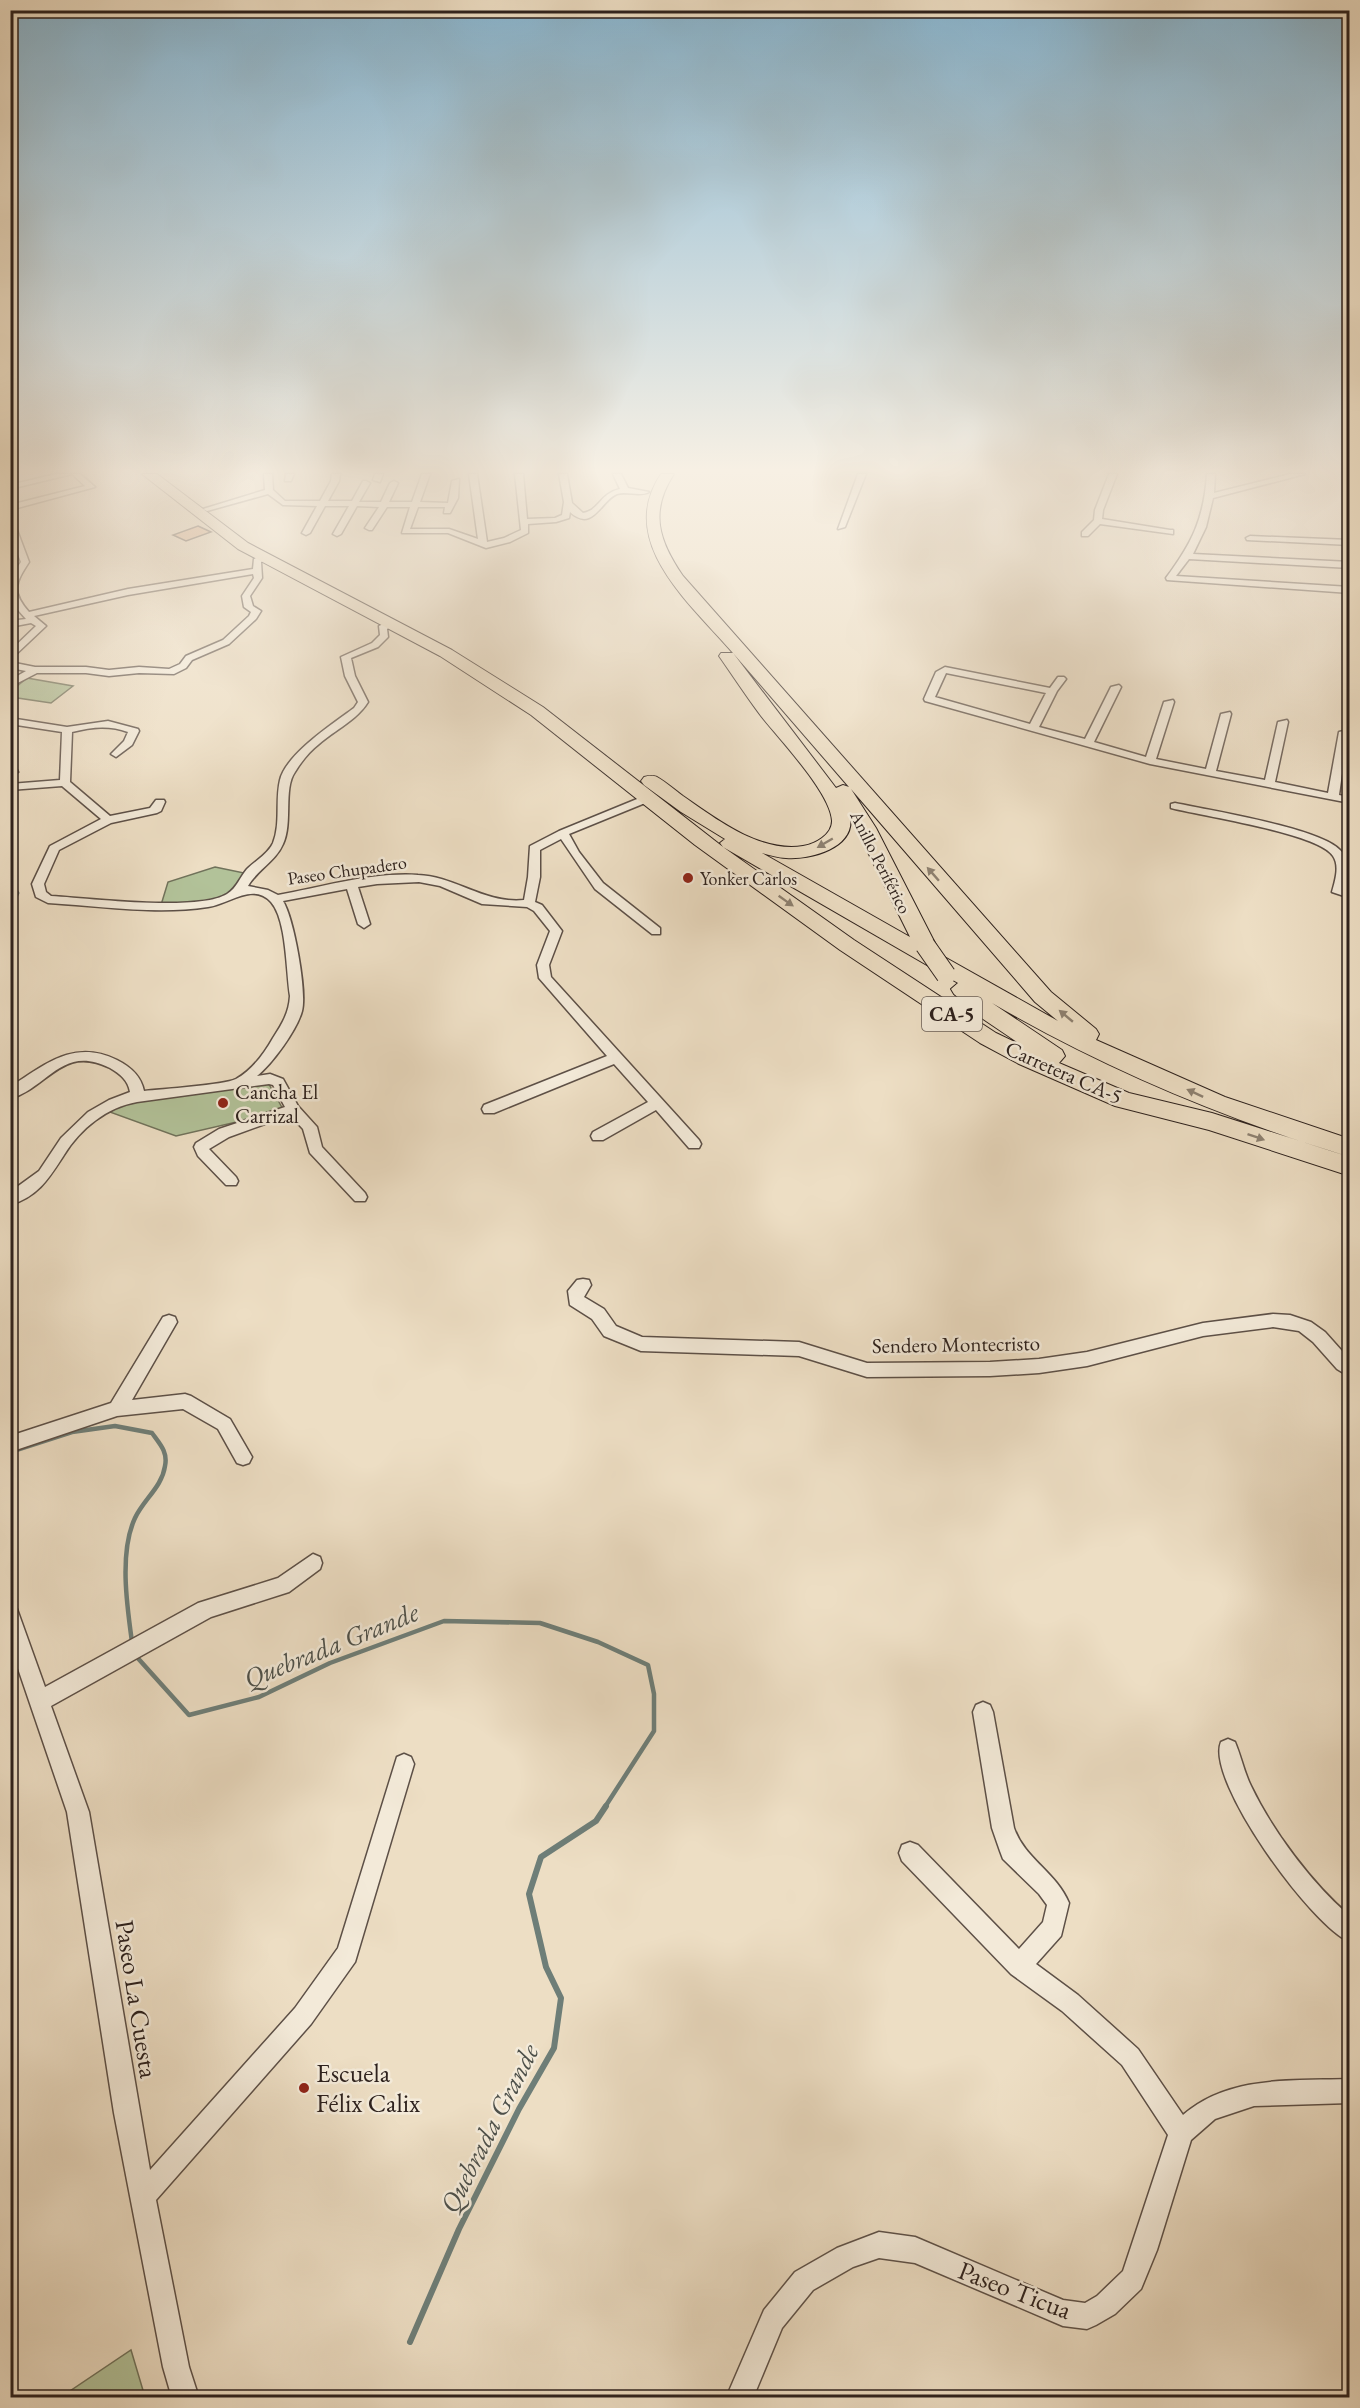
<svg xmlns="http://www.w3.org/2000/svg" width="1360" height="2408" viewBox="0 0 1360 2408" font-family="'EB Garamond',serif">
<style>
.green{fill:#b2c299;stroke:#70725b;stroke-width:1.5}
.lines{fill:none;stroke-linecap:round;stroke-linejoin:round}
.stream-far2{stroke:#6e7e78;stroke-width:3}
.stream-far1{stroke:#6e7e78;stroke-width:4.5}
.stream{stroke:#6e7e78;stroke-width:6}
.building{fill:#e0aa83;stroke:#2d211d;stroke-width:1.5}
.minor-casing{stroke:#5d5047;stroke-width:3}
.trunk-casing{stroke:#2d211d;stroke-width:2}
.minor{fill:#f3ead9;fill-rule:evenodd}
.trunk{fill:#eddec4;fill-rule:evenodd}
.trunk-bridge-casing{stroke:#2d211d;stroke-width:21;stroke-linecap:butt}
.trunk-bridge{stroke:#eddec4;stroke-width:19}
.oneway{fill:#8d8070}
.poi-dot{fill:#8f2418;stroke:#f3ead9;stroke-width:2}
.labels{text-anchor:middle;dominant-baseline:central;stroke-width:5;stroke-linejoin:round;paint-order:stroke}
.far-street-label{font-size:18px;fill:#2d211d;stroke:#f3ead9}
.far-poi-label{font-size:18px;fill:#2d211d;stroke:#f3ead9;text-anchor:start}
.shield{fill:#f3ead9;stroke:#685d55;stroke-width:1.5}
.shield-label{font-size:20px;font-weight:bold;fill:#2d211d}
.street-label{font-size:21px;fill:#2d211d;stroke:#f3ead9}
.poi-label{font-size:21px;fill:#2d211d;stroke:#f3ead9;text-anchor:start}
.near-street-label{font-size:26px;fill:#2d211d;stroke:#f3ead9}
.near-poi-label{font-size:26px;fill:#2d211d;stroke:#f3ead9;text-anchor:start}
.near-water-label{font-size:27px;font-style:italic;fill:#4d504a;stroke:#f3ead9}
</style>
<rect width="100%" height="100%" fill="#eddec4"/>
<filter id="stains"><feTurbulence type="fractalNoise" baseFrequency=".00333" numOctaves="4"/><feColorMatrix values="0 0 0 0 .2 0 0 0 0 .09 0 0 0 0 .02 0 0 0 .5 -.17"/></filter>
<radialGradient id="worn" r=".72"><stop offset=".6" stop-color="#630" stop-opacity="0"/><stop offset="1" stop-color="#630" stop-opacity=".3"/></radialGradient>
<path class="green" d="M27,678l46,8 -22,17 -40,-6 -1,-5z
M215,867l34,7 -2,6 -29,22 -57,3 7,-23z
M266,1079l18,32 -108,25 -69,-25 13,-6z
M131,2350l14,47h-84z"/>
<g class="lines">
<path class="stream-far2" d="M10,880l8,13 -3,7 -5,3"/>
<path class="stream-far1" d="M10,1452l62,-20 43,-6 37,7c8,11 16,19 13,33 -3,21 -21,33 -30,52 -16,34 -8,88 -3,124
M135,1655l54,60 70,-18 71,-34 114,-42 96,2 58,19 50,23 6,29v37l-49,76"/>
<path class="stream" d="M410,2342l49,-113 60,-120 35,-61 7,-50 -15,-31 -17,-73 12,-37 55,-36 10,-15"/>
</g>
<path class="building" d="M198,526l13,6 -25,9 -13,-6z"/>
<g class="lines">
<defs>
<path id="minor" d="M56,474h24l15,13 -85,23v-5l75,-19 -13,-12 -62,15v-4z
M264,474h8l1,16 12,11h35l11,-20 1,-7h8l-1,7 -11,20h24l11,-20h3l4,2 -11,19h22l9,-19 4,-2 4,2 -9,19h23l10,-28h8l-10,28 28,1 4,-22 7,-2 -1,19 -8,15h-6l1,-6h-27l-8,22h39l29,10 -9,-65h8l10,68 17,-4 17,-8 -6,-56h8l4,45 28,-1 7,-3 2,-13 -5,-28h8l5,29 11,10c17,-3 16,-19 37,-24l-7,-15h8l7,14 21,4c-9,5 -22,-1 -32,2 -16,6 -24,39 -47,18l-1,6 -13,4 -28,2v9l-18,9 -24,6 -38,-15h-46l8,-26h-23l-15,23h-3l-4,-2 14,-21 -22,-1 -16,28 -4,2 -4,-2 16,-28h-24l-15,27 -4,2 -4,-2 15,-27 -34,-1 -15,-11 -61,17 -4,-2 62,-19z
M286,474h8l-3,7h-6z
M375,474h8l-3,8 -7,-2z
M858,474h8l-21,53 -7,2z
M1109,474h8l-14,36 -1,9 68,11h3v4l-73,-10 -12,12h-6v-4l12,-12 1,-10z
M1207,474h8l-1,19 76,-19h15l-92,24 -7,29 -13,27 157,8v6l-161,-9 -13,17 174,11v6l-183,-13 -1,-2c26,-35 38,-59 41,-104z
M10,520l4,2 15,40c-14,22 -18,29 0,50l99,-23 125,-20 1,-10 10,-5 4,3 -7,5 1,16 -12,18 3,10 8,5 -5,8 -27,25 -37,16 -6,8 -12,6 -35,-1 -30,3 -23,-3h-49l-27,14v-7l16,-9 -16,-3v-6l25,5h51l23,3 30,-3 30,2 11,-5 6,-8 37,-16 26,-24 2,-4 -7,-5 -2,-11 12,-18 -1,-4 -125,21 -94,21 12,10 -36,34v-9l26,-25 -5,-3 -21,4v-6l16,-2 -16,-18v-23l11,-16 -11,-28z
M1250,536l100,4v5l-103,-5 -1,-2z
M387,622l8,2 -8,5 1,8 -10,10 -27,11 4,18 13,26c-11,18 -33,28 -49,42 -9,7 -18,18 -24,28 -12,17 -2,51 -12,72 -7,17 -26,26 -35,42l20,4 10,5c45,-8 93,-23 140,-20 37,1 66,29 106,25l4,-23 2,-31 29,-15 83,-34h8v4l-81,33 10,18 24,31 57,45v6h-8l-57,-45 -34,-50 -21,11v27l-5,25 7,3 20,26 -13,34 2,12 148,163 2,4 -2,4h-10l-33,-38 -53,30h-10l-2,-4 2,-4 55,-30 -34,-38 -120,49h-10l-2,-4 2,-4 123,-49 -68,-78 -2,-13 13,-34 -16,-20 -7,-4 -45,-3 -42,-18 -21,-4 -42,2 -19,3 12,37 -6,4 -6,-4 -11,-35 -64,12c11,18 24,91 19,110 -5,19 -30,53 -45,65l13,-2 13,5 15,27 19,21 5,20 43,46 2,4 -2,4h-10l-45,-48 -7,-24 -13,-14 -61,22 -20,12 27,28 2,4 -2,4h-10l-28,-29 -4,-9 2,-4 23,-14 66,-22 -12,-22 -4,-1 -132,18c-30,5 -57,27 -73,53 -15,23 -25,41 -54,50v-13l29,-21 22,-33 27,-26 21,-12 21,-8c-2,-12 -10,-18 -20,-24 -48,-24 -61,19 -100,31v-12c36,-23 64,-48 107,-27 14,7 24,16 27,31 17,-2 80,-6 92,-12 16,-9 28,-25 37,-41 9,-14 16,-25 17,-42 -4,-24 -3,-76 -19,-94 -18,-20 -42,2 -63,5 -52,8 -108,-1 -160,-4l-12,-6 -4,-13 18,-38 51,-27 -39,-33 -52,4v-6l50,-4 2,-48 -52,-8v-6l57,9 41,-6 30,8 1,2 -7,14 -16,12 -5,-3 13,-13 4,-9c-19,-7 -36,-5 -56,0l-2,50 40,34 40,-8 6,-8h8l1,2 -4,9 -4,2 -46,10 -52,27 -15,34 2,8 5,4c38,2 146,16 176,-2 10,-6 13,-17 20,-25 8,-8 21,-15 26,-26 8,-20 2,-42 7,-63 6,-26 54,-57 74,-72l4,-6 -13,-26 -4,-19 31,-14 8,-8 -1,-9z
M945,667l105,21 8,-11h6l2,2 -9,12 -18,36 46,12 26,-52 8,-2 2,2 -27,55 52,15 18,-55 9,-2 1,2 -18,57 50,10 15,-55 9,-2 1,2 -15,57 49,9 13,-58 9,-2 1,2 -13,60 53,11 11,-61 9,-2 -9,65 11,2v6l-200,-39 -225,-63 -1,-2 12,-27zM946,673l100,20 -16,31 -95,-27z
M10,769l7,1 1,2 -8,3z
M1175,803c33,7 145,25 165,47 11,11 7,26 4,40l6,1v7l-18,-6c3,-11 8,-26 1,-36 -15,-23 -132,-40 -162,-48v-4z
M583,1279l6,1 2,5 -7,12 20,12 12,17 26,11 157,5 68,21 123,-1 49,-3 48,-7 116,-29 70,-9 17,1 21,7 14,10 25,28v17l-13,-8 -24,-27 -14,-11 -26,-4 -70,9 -116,30 -48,7 -49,3 -123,1 -68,-21 -158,-5 -37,-15 -12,-17 -22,-14 -2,-14 9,-11z
M169,1315l6,2 2,5 -45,78 53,-6 6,2 39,23 22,38 -3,6 -6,2 -6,-2 -19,-34 -35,-20 -66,7 -107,36v-16l101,-33 52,-86z
M313,1554l7,3 2,6 -2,6 -31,23 -78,25 -160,89 38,106 61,358 145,-162 43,-60 59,-191 7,-3 7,3 3,7 -59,198 -44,62 -155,176 33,167 10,31h-27l-9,-31 -49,-254 -47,-301 -57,-167v-38l7,2 28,78 153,-84 80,-25z
M983,1702l7,3 3,7 21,116c11,31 42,44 55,75l-8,33 -25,28 42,31 60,54 45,66c46,-40 109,-34 167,-36v24l-96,3 -39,13 -24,21 -34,110 -16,39 -26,25 -19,11 -9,4 -24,-3 -148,-63 -36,-5 -26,9 -40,23 -31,38 -29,70h-27l38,-88 31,-38 42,-24 42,-16 36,5 148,63 22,3 12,-7 26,-25 45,-136 -46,-70 -60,-54 -51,-37 -109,-113 -3,-8 3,-8 8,-3 8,3 101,104 24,-27 4,-17 -8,-11 -36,-35 -3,-8 -8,-23 -19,-116 3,-7z
M1228,1739l7,3c6,14 9,30 16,44 21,44 61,98 99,130v26c-38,-15 -145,-162 -129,-200z"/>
<path id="trunk" d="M142,474h15l91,69 204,107 91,57 180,140 -3,-4 5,-4 -44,-27 -37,-27 -3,-4 3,-4c4,-1 8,-2 13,0 9,5 18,13 26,19 33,23 77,57 120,50 12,-2 29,-11 29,-25 -1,-28 -53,-82 -71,-105 -15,-20 -28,-40 -42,-60l2,-3h12c-42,-49 -118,-111 -72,-179h13c-25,38 -15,67 9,102l368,416 45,37 3,5 -3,6 129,57 125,42v18c-125,-38 -246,-89 -358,-154l70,47 3,6 -6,7 70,30 83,20 138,44v19l-141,-46 -94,-24 -96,-42 -39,-21 -140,-93 -145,-105 -164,-130 -91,-59 -202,-107zM733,653l116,134 -6,-2 -7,3zM851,789l184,213 23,19 -126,-71 4,-5 -60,-117zM850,816l60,121 -148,-84c8,2 16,5 24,5 24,2 70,-10 64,-42zM723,847l235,136 -7,6 3,5 29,25 40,27 -27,-13 -142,-93z"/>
</defs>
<use href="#minor" class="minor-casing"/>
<use href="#trunk" class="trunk-casing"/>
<use href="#minor" class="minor"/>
<use href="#trunk" class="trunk"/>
<defs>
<path id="trunk-bridge" d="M925,945l21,30"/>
</defs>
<use href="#trunk-bridge" class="trunk-bridge-casing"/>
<use href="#trunk-bridge" class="trunk-bridge"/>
</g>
<defs><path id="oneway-solid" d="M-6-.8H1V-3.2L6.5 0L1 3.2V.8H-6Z" transform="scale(1.5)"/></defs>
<g class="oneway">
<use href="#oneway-solid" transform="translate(825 843) rotate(150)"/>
<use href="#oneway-solid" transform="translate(933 874) rotate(-131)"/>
<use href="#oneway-solid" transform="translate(786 901) rotate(35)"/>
<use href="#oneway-solid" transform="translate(1066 1016) rotate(-140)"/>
<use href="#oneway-solid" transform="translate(1195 1093) rotate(-155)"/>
<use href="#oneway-solid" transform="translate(1256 1137) rotate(19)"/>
</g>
<linearGradient id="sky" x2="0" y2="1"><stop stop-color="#88b7d3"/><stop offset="0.58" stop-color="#f7f0e4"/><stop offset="1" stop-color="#f7f0e4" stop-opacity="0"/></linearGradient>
<rect width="1360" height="811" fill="url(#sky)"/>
<g class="poi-dot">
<circle cx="688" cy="878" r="6"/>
<circle cx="223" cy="1103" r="6"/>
<circle cx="304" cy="2088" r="6"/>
</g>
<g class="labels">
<g class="far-street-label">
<text transform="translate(881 862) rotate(63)">Anillo Periférico</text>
<text transform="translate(347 870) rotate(-8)">Paseo Chupadero</text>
</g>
<g class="far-poi-label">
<text x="700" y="878">Yonker Carlos</text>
</g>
<rect class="shield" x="922" y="997" width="60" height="34" rx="4.5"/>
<g class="shield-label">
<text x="952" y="1014">CA-5</text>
</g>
<g class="street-label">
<text transform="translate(1064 1072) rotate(24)">Carretera CA-5</text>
<text transform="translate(956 1344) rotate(-1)">Sendero Montecristo</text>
</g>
<g class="poi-label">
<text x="235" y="1091">Cancha El<tspan x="235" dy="24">Carrizal</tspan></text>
</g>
<g class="near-street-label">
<text transform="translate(137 1999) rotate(81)">Paseo La Cuesta</text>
<text transform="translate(1015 2290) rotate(21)">Paseo Ticua</text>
</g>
<g class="near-poi-label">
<text x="316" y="2073">Escuela<tspan x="316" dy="30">Félix Calix</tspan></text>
</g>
<g class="near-water-label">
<text transform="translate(331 1645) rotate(-22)">Quebrada Grande</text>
<text transform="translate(489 2128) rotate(-63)">Quebrada Grande</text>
</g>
</g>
<rect width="1360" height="2408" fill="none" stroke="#eddec4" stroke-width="36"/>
<rect x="12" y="12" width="1336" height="2384" fill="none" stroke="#2d211d" stroke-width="3"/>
<rect x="18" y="18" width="1324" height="2372" fill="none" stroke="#2d211d" stroke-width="1.5"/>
<rect width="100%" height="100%" filter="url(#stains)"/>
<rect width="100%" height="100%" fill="url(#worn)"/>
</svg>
